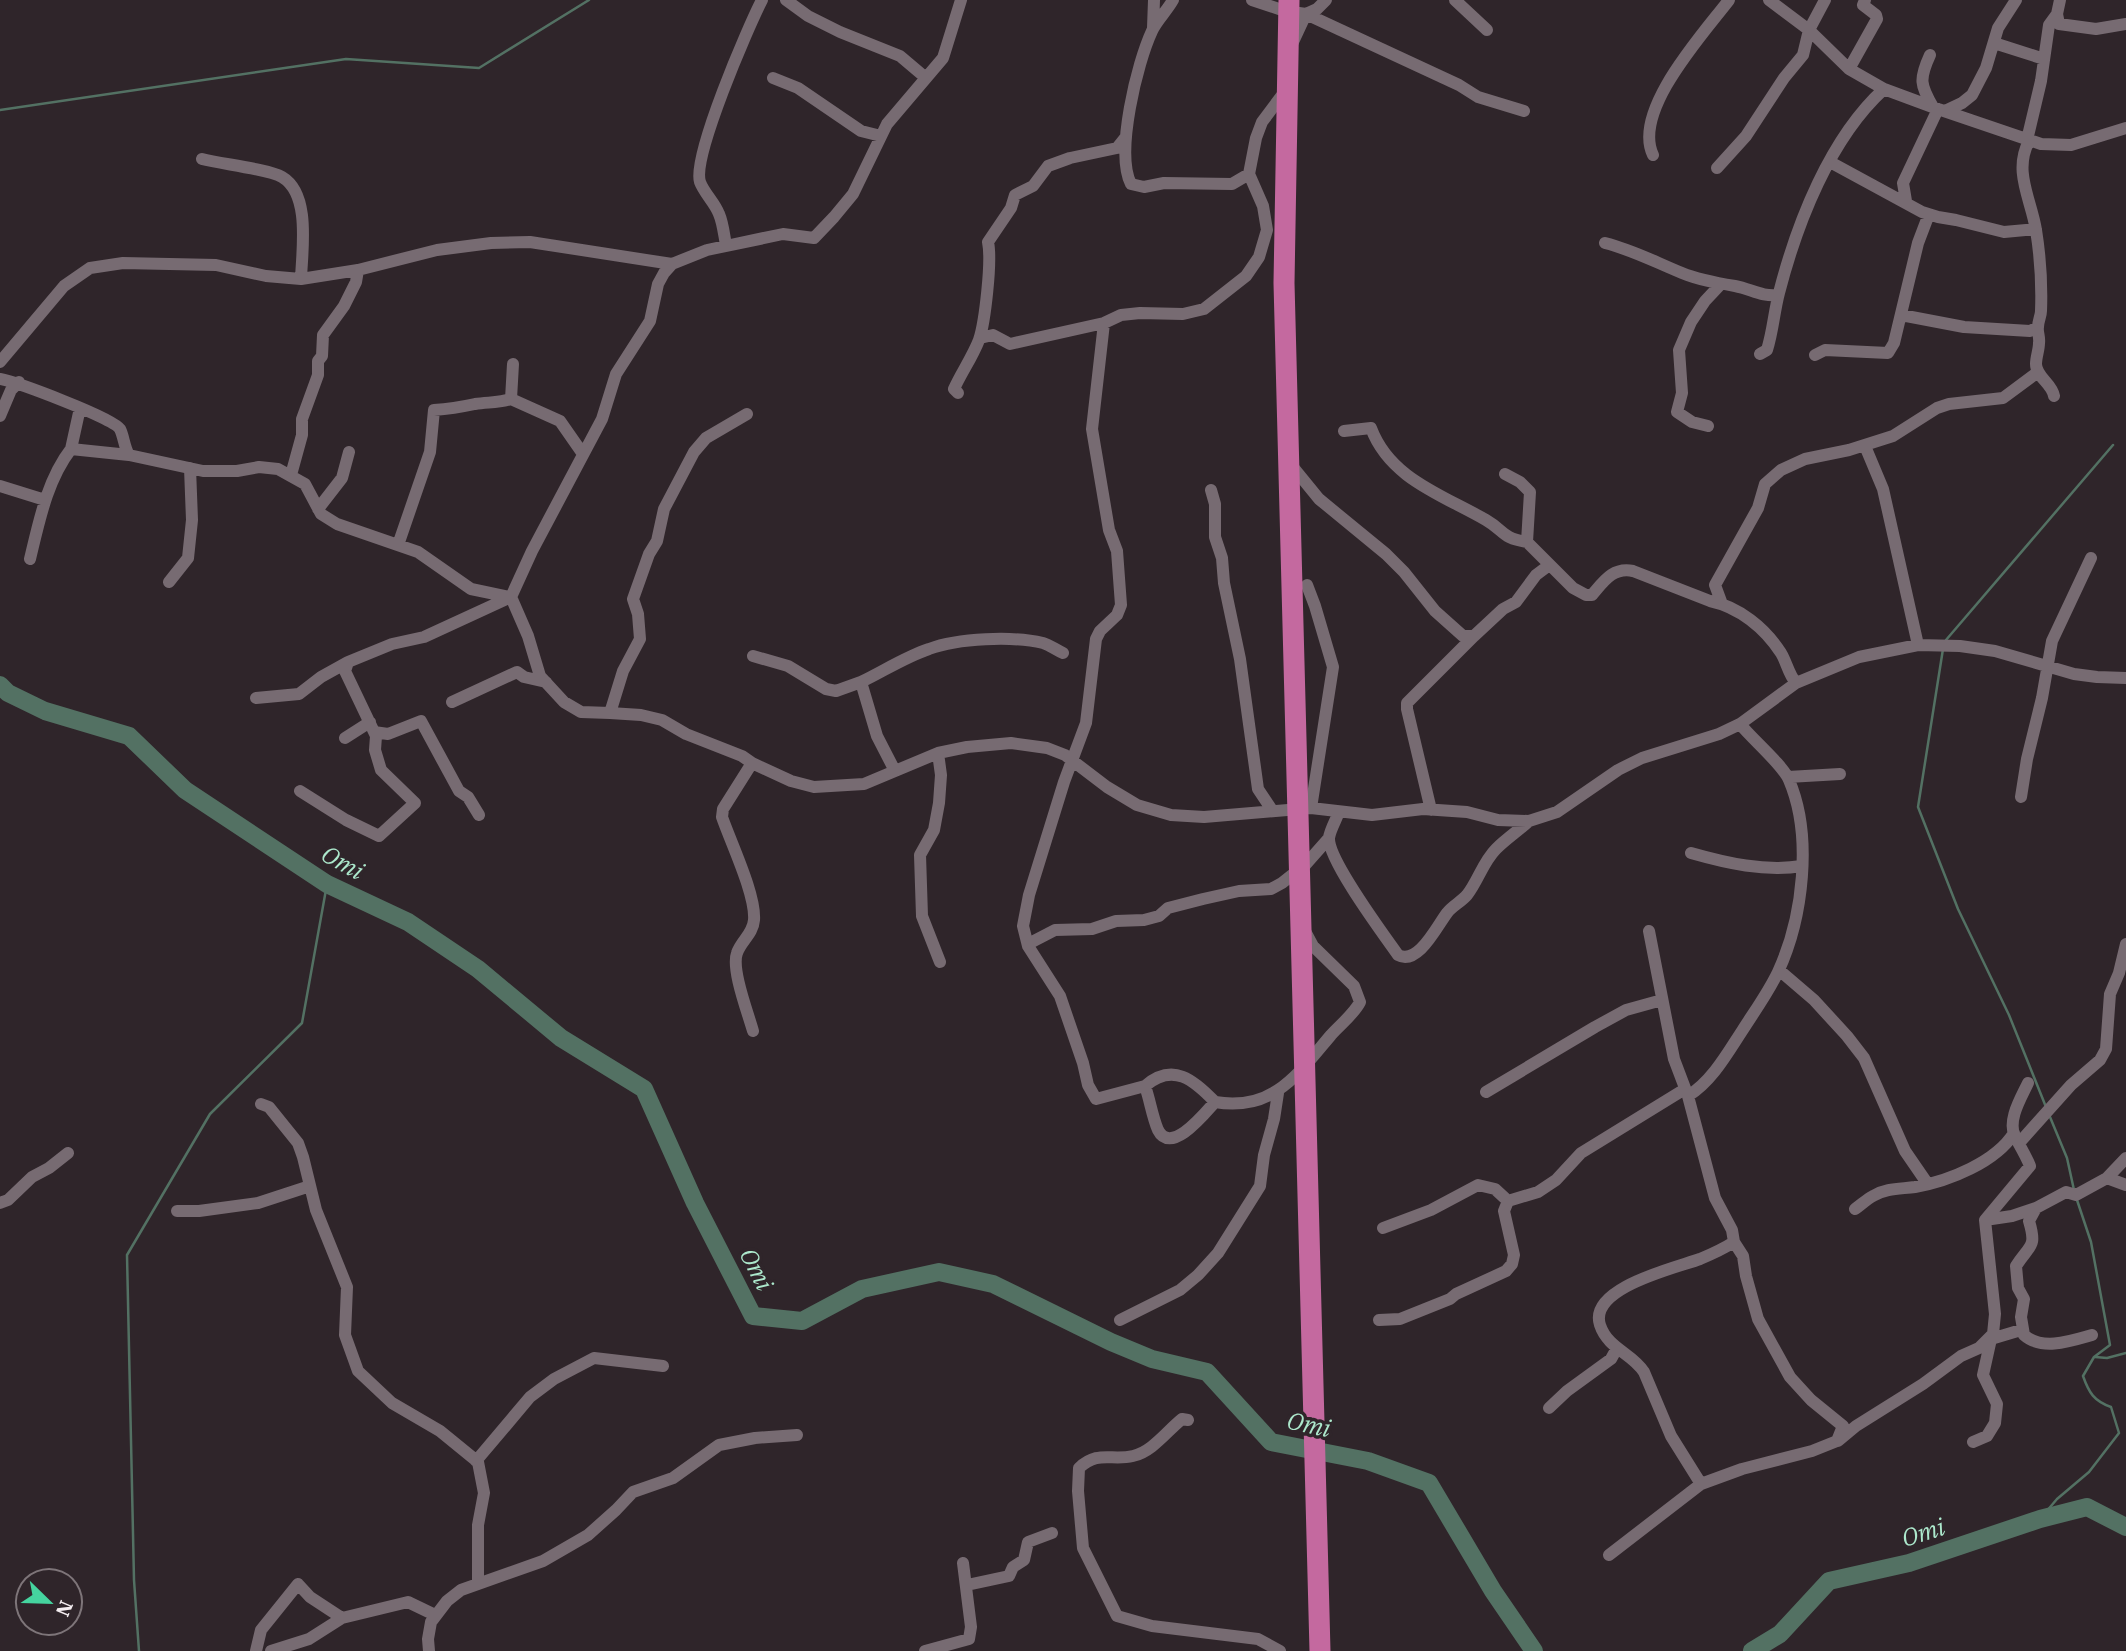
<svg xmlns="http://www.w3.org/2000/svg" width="2126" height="1651" viewBox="0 0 2126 1651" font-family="'IBM Plex Serif',serif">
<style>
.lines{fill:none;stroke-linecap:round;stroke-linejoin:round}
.stream{stroke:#537163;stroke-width:2.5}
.river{stroke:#537163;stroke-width:18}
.street{stroke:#776b72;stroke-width:12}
.highway{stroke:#c4699f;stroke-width:21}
.labels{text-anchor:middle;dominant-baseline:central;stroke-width:7;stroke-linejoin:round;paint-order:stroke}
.water-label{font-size:24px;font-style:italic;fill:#ade9cd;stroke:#2f252a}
</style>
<rect width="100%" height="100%" fill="#2f252a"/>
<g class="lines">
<path class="stream" d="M0,110l346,-51 133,9 110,-68
M1946,640l167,-195
M1943,649l-25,158 40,102 51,106 37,92
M2050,1117l17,41 7,32
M2095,1357l12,1 19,-5
M2040,1519l17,-20 32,-27 30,-39 -8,-26c-17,-6 -22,-14 -28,-31l11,-19 16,-12 -19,-103 -14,-42
M139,1651l-5,-71 -7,-325 83,-141 92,-91 25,-139"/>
<path class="river" d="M0,685l8,8 37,18 84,25 56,54 142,94 81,38 70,47 83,69 83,51 51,114 58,113 49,5 60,-32 77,-17 54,12 118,58 41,17 55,13 64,70 97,19 61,22 64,108 41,60
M1752,1651l28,-17 49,-53 80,-18 131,-44 47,-12 39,20"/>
<path class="street" d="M786,0l22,16 32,16 60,24 26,22
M1173,0c-6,11 -16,20 -21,31 -15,32 -37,122 -21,153l13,3 20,-4 68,1 17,-10
M1252,0l33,11 21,3 153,71 19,12 46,14
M1455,0l32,30
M1769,0l40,30 40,39 35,20 54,20 103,35 30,1 55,-17
M2057,14l2,10 37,5 30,-5
M1153,28l1,-28
M1293,42l13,-28 11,-5 9,-9
M1994,43l50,16
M1930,55c-11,24 -10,30 3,52
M1849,69l28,-50 -1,-4 -13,-10 2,-5
M773,78l25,10 63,43 20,5
M1945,111l17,-8 10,-8 14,-27 12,-40 18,-28
M2027,140l14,-59 8,-56 8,-11 3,-14
M2029,141c-16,30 2,58 7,89 4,25 6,55 5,81 0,5 -3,10 -3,16 -1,5 2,10 1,16 0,7 -3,14 -3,21 0,13 16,19 18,32
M1653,155c-21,-44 50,-121 76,-155
M202,159c19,5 66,10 80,18 29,17 20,73 19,102
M1830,162l92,50 16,5 18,3 48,12 32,-3
M1717,168l29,-32 38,-58 19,-23 6,-25 16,-30
M1906,201l-3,-18 35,-74
M1605,243c28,7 50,19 77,30 17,7 35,10 53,13 16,3 27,11 43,9
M726,245c-2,-10 -3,-22 -7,-31 -4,-11 -15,-21 -19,-32 -8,-25 48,-155 62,-182
M1901,315l63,12 66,4 8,-4
M1104,323l-12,106 17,101 8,21 4,54 -4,10 -17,16 -4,8 -10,84 -22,59 -35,113 -6,31 5,20 32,50 23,67 5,22 8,14 49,-13c5,14 7,30 13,44 13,26 47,-17 57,-28
M980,338l13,-3 17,9 94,-21 17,-8 19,-2 43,1 21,-5 42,-33 13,-19 8,-27 -4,-24 -14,-32 7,-36 6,-16 24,-32v-3
M1760,354l7,-4c6,-19 7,-38 12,-57 18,-70 51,-155 105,-204
M1815,355l10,-5 63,3 6,-10 24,-100 11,-29
M0,362l64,-76 26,-18 33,-5 93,2 50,11 35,3 57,-9 79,-20 54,-7 39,-1 142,22 35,-14 76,-16 31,4 20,-21 19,-23 34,-70 56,-66 18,-58
M513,364l-2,35 49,22 23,33
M0,379c17,3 113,39 120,50 4,8 4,18 9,26l74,16h34l22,-4 19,2 27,15 16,30 16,10 81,28 53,37 39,8
M958,393l-4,-4c7,-16 18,-31 25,-49 6,-18 13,-79 9,-98l23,-34 4,-13 18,-9 15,-20 22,-8 47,-10 8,-10
M80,408l-9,41 58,6
M0,416l11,-26 8,-8
M1708,426l-16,-4 -15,-10 5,-19 -3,-43 12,-28 14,-21 15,-16
M1344,431l27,-3c19,51 72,67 115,92 19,11 15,18 41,22
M1865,446l18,43 35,156
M1288,461l31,38 67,55 18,18 31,39 28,25h11l29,-27 13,-7 20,-27 12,-9
M1505,474l15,8 10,10 -3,50 46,46 13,7h6c12,-14 21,-28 41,-24l77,30c29,6 55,27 71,52 6,10 7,20 15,30
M291,475l11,-40v-16l16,-44v-14l4,-5 1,-21 21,-29 12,-24 2,-12
M0,486l45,14
M1211,490l4,14v33l7,21 2,25 16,76 18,130 14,21
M318,509l24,-31 7,-26
M398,545l32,-93 4,-42c14,-1 27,-3 41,-6 13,-2 24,-1 36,-5
M30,559c9,-37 17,-79 41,-110
M169,582l19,-24 4,-38 -2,-52
M1307,585l8,21 18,61 -22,141
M511,597l17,39 12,40 24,26 17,10 29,1 13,-42 17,-32 -2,-25 -5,-15 16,-45 8,-13 7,-32 30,-57 12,-14 41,-24
M1722,604l-7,-19 43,-77 7,-24 16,-14 24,-11 44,-9 44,-14 44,-28 12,-4 54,-6 35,-26
M753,656l35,10 38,23 10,2 25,-9
M256,698l43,-4 22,-17 27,-15
M452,702l65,-30 7,5 22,5
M610,713l31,2 21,5 24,14 56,22 10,7 39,18 23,6 50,-3 74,-31 29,-6 44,-4 36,5 18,7 42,32 30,18 34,10 33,2 107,-9 61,7 51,-6 44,3 31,8 31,1 28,-9 61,-42 24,-12 77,-24 21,-10 56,-41 63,-26 59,-12 42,1 35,5 79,23 23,3 29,1
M374,732l14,2 33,-13 38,70 9,6 11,18
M345,738l25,-16
M938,753l3,22 -2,28 -5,27 -14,25 2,61 18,46
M752,763l-29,46 -1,8c9,26 34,78 32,103 -1,14 -13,21 -17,33 -6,16 11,60 16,78
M895,771l-18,-35 -16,-54c23,-11 44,-25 68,-33 29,-11 84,-13 114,-6 7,2 13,7 20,10
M1788,777l52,-3
M300,791l46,29 33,16 36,-33 -34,-33 -6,-20 1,-14 -31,-65 3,-9 44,-18 32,-7 87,-40 21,-46 70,-132 14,-45 34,-53 8,-37 6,-11 8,-9
M2021,797l6,-38 15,-61 10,-57 39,-83
M1431,810l-24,-101v-6l67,-67
M1339,812c-3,8 -9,18 -10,26 -1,22 55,97 69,117 20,11 39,-29 49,-42 5,-7 14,-11 20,-18 11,-14 16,-33 29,-46 10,-10 22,-18 33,-28
M1691,853c35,10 74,19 111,13
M1649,931l25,128 14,37 27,102 17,32 2,12c-11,7 -22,12 -34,17 -25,9 -112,29 -100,66 8,24 32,28 44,47l27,64 30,48
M1028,944l27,-14 37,-1 24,-8 28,-1 15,-4 9,-8 35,-9 36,-8 32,-2 11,-6 24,-19 23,-26
M1779,970l35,30 33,36 17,22 41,93 22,32
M1145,1086c28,-24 49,-6 70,16 58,10 83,-28 116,-67 10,-11 23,-21 29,-33l-6,-16 -41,-40 -8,-15
M1486,1092l109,-65 31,-17 36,-10
M1688,1096c24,-15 39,-42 54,-65 12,-19 26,-38 36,-59 25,-54 35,-136 11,-192 -6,-15 -37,-41 -49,-56
M261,1104l8,3 29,36 5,14 13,53 31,77 -2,48 13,36 34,32 48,28 38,31 6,31 -6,32v59
M2020,1142l51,-57 29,-25 6,-11 4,-55 9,-21 7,-29
M2107,1178l19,-20
M0,1203l8,-3 24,-23 17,-9 19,-15
M2036,1208l-7,13c8,27 1,23 -13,45l2,22 6,11 -3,18 3,18c18,16 47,6 68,0
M1855,1209c6,-4 12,-10 18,-13 13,-8 28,-7 42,-9 34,-6 81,-25 99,-54
M177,1211h22l59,-8 52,-17
M1985,1220l27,-4 24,-8 30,-16 10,3 31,-17 19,7
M1383,1228l48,-18 47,-25 17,4 13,12 30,-9 18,-12 25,-27 104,-64
M1120,1320l60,-30 18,-15 20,-22 42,-67 4,-31 10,-36 4,-26
M1379,1320l21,-1 50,-20 6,-5 50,-23 6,-7 2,-9 -10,-44 4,-10
M1549,1408l18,-17 44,-32 5,-9
M1188,1420l-6,-1c-15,12 -30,33 -49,37 -22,5 -35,-6 -54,12l-1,23 5,57 34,68 35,10 106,13 22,12
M1838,1441l18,-15 67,-42 38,-28 18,-8 14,-14 2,-20 -10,-94 45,-54c-4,-10 -10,-20 -15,-29 -8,-17 6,-39 13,-54
M1973,1442l14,-6 8,-13 2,-19 -14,-29 8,-36 30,-9
M476,1461l54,-64 24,-18 40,-21 69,8
M1609,1555l92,-71 41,-15 70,-18 25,-10 6,-15 -32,-26 -21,-23 -32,-58 -12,-43 -3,-20 -9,-14
M967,1585l42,-9 4,-9 11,-7 4,-18 24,-9
M256,1651l5,-21 37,-46 12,13 32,21
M271,1651l38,-12 33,-21 66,-16 27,13
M429,1651l-1,-12 3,-17 16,-21 14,-11 82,-29 45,-26 28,-25 17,-18 40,-14 46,-33 36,-7 42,-3
M925,1651l44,-12 2,-12 -8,-64"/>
<path class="highway" d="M1289,0l-5,283 36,1368"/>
</g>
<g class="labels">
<g class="water-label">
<text transform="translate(343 862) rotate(29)">Omi</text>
<text transform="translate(757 1269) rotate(63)">Omi</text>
<text transform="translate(1309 1424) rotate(12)">Omi</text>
<text transform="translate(1923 1532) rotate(-17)">Omi</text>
</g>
</g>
<g transform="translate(49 1602) rotate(113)"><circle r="33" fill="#2f252a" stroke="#7e7579" stroke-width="2"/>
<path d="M0-5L12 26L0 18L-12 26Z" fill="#45d49f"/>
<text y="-10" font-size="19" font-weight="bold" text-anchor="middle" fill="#f4edf0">N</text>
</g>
</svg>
